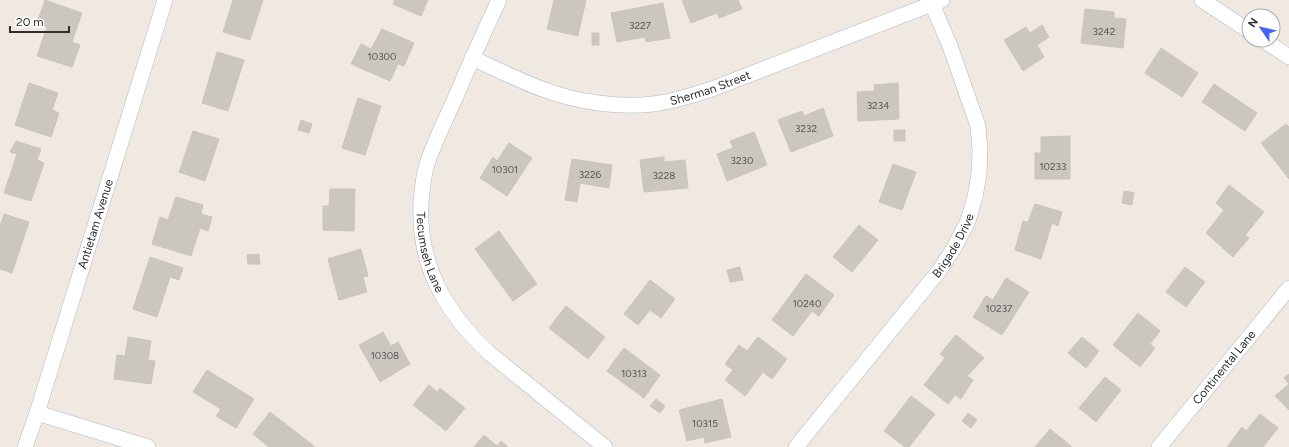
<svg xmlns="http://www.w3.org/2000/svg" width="1289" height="447" viewBox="0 0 1289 447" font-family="Figtree,sans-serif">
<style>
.building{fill:#cbc7bf;stroke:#cbc5ba}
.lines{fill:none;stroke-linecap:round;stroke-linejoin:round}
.street-casing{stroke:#b4b7c1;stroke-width:16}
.street{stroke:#fff;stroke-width:15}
.labels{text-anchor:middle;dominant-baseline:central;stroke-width:4;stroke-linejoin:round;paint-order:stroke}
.number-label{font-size:10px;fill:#555452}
.street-label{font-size:12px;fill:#2e2e2e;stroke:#fff}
</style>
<rect width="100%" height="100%" fill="#efe9e1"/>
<path class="building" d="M45,0l37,13 -10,29 8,3 -8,22 -35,-11 10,-29 -10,-4z
M233,0h30l-13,40 -27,-8z
M395,0h33l-7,16 -28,-12z
M554,0h32l-8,36 -31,-7z
M682,0h56l4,9 -23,9 -2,-5 -26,10z
M663,3l7,35 -24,4 -1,-5 -28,5 -6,-29z
M1085,9l29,3v6l12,1 -3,29 -42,-5z
M1042,25l7,12 -12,8 7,12 -21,14 -19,-31 22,-13 4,6z
M382,29l32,14 -10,23 -6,-2 -8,17 -39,-17 10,-20 10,5z
M592,33h7v12h-7z
M1161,48l37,25 -16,24 -37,-24z
M217,52l27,8 -16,51 -26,-8z
M29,83l29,10 -6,17 7,3 -8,24 -36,-12z
M898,83l1,36 -41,2 -1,-29 18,-1 -1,-6z
M1214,84l43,29 -12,18 -43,-29z
M358,98l23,8 -16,49 -23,-7z
M823,108l10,28 -42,16 -13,-32 24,-9 2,5z
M301,120l11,4 -3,9 -11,-3z
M1286,124l3,3v52l-28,-36z
M894,130h11v11h-11z
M193,131l26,8 -14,42 -26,-9z
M754,132l13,33 -40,16 -10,-27 16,-6 -3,-7z
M1070,136v43h-35v-26h6v-16z
M16,141l25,8 -4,11 7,3 -13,38 -27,-8 13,-39 -7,-2z
M509,143l23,15 -25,38 -27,-18 13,-21 4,4z
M664,157v5l21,-2 3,28 -44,4 -4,-32z
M572,159l40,6 -3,23 -29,-5 -3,19 -12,-2z
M893,164l23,8 -14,38 -23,-8z
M1229,185l35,27 -19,23 4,3 -16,19 -27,-24 18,-23 -8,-7z
M330,189h25l-1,42 -31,-1v-24h6z
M1124,191l10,2 -2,12 -10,-2z
M176,197l27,8 -2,9 11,3 -4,14 -8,-3 -9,28 -39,-12 8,-27 8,3z
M1035,204l27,8 -4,14 -6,-3 -11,36 -26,-9 8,-29 5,1z
M4,214l25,8 -17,51 -12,-4v-43z
M859,225l19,15 -26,32 -19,-15z
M499,231l38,53 -24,17 -38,-52z
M361,249l7,27 -5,1 4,15 -28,8 -11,-41z
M259,254l1,10h-12l-1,-9z
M150,257l33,11 -4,12 -9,-3 -13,40 -24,-8z
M740,267l3,13 -13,2 -3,-12z
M1185,267l20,15 -19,25 -20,-15z
M806,274l28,21 -15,21 -7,-5 -19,25 -21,-16z
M1006,278l23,14 -27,43 -29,-18 13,-21 7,4z
M650,280l25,19 -14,19 -11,-8 -12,15 -14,-11z
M566,306l39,31 -17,22 -39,-31z
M1138,313l22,18 -10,13 5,4 -15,19 -27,-22z
M383,332l8,14 7,-4 12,22 -30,18 -21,-37z
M956,335l28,23 -17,18 6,4 -12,19 -6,-4 -7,9 -24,-19 21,-27 -5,-4z
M128,337l23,4 -3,19 7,1 -4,23 -37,-5 3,-24 8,1z
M758,337l29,22 -15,20 -9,-7 -18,24 -20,-16 8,-10 -8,-6 14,-19 8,6z
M1082,337l17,14 -13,17 -18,-15z
M624,348l36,27 -16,23 -37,-27z
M207,370l47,29 -18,29 -20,-12 5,-7 -28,-17z
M1289,374v36l-14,-14 14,-12 -5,-6z
M1105,377l16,13 -25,32 -17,-14z
M429,385l8,7 3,-4 25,20 -19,23 -33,-26z
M911,396l24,18 -26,33h-4l-21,-16z
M656,399l9,7 -5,7 -10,-7z
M722,399l9,38 -26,6 -1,-6 -17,4 -8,-31z
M270,412l44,34v1h-45l-16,-13z
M968,413l9,7 -6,8 -9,-7z
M1260,414l18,14 -15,19h-36l15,-20 4,4z
M1050,429l22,18h-37z
M484,435l13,11 4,-5 7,6h-34z"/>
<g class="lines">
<defs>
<g id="street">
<path id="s1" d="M499,0c-16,34 -31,68 -46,103 -9,20 -19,40 -26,61 -4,13 -5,26 -6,39 -3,62 24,109 68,150l116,94"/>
<path d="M1202,0l47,31"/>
<path d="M1263,40l26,17"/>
<path id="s2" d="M472,58c24,11 48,23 73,32 32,12 74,18 108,14 20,-2 40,-9 59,-15l230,-89"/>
<path d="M37,413l111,34"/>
<path id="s3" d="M25,447l12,-34 128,-413"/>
<path id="s4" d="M796,447l143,-176 15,-23 14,-27 7,-24 4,-23 1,-24 -2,-24 -28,-80 -18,-42"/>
<path id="s5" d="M1159,447l130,-159"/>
</g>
</defs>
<use href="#street" class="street-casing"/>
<use href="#street" class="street"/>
</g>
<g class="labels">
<g class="number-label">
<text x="640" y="25">3227</text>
<text x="1104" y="31">3242</text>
<text x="382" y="56">10300</text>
<text x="878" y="105">3234</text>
<text x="806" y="128">3232</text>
<text x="742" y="160">3230</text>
<text x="1053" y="166">10233</text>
<text x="505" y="169">10301</text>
<text x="590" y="174">3226</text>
<text x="664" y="175">3228</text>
<text x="807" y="303">10240</text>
<text x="999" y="308">10237</text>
<text x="385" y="355">10308</text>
<text x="634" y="373">10313</text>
<text x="705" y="423">10315</text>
</g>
<g class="street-label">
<text stroke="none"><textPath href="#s2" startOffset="249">Sherman Street</textPath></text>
<text stroke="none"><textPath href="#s3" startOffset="234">Antietam Avenue</textPath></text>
<text stroke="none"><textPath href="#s4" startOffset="256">Brigade Drive</textPath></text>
<text stroke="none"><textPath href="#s1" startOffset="269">Tecumseh Lane</textPath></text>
<text stroke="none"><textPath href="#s5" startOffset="103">Continental Lane</textPath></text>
</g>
</g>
<g transform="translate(1261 28) rotate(304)"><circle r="19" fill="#ffffff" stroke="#ababab"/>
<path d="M0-3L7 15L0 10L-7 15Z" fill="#4264fb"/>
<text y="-6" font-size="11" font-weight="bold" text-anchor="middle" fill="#2e2e2e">N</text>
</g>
<path d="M10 26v6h59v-6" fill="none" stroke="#2e2e2e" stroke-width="2"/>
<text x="16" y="26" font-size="12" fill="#2e2e2e" stroke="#ffffff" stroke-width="3" paint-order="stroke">20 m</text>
</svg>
